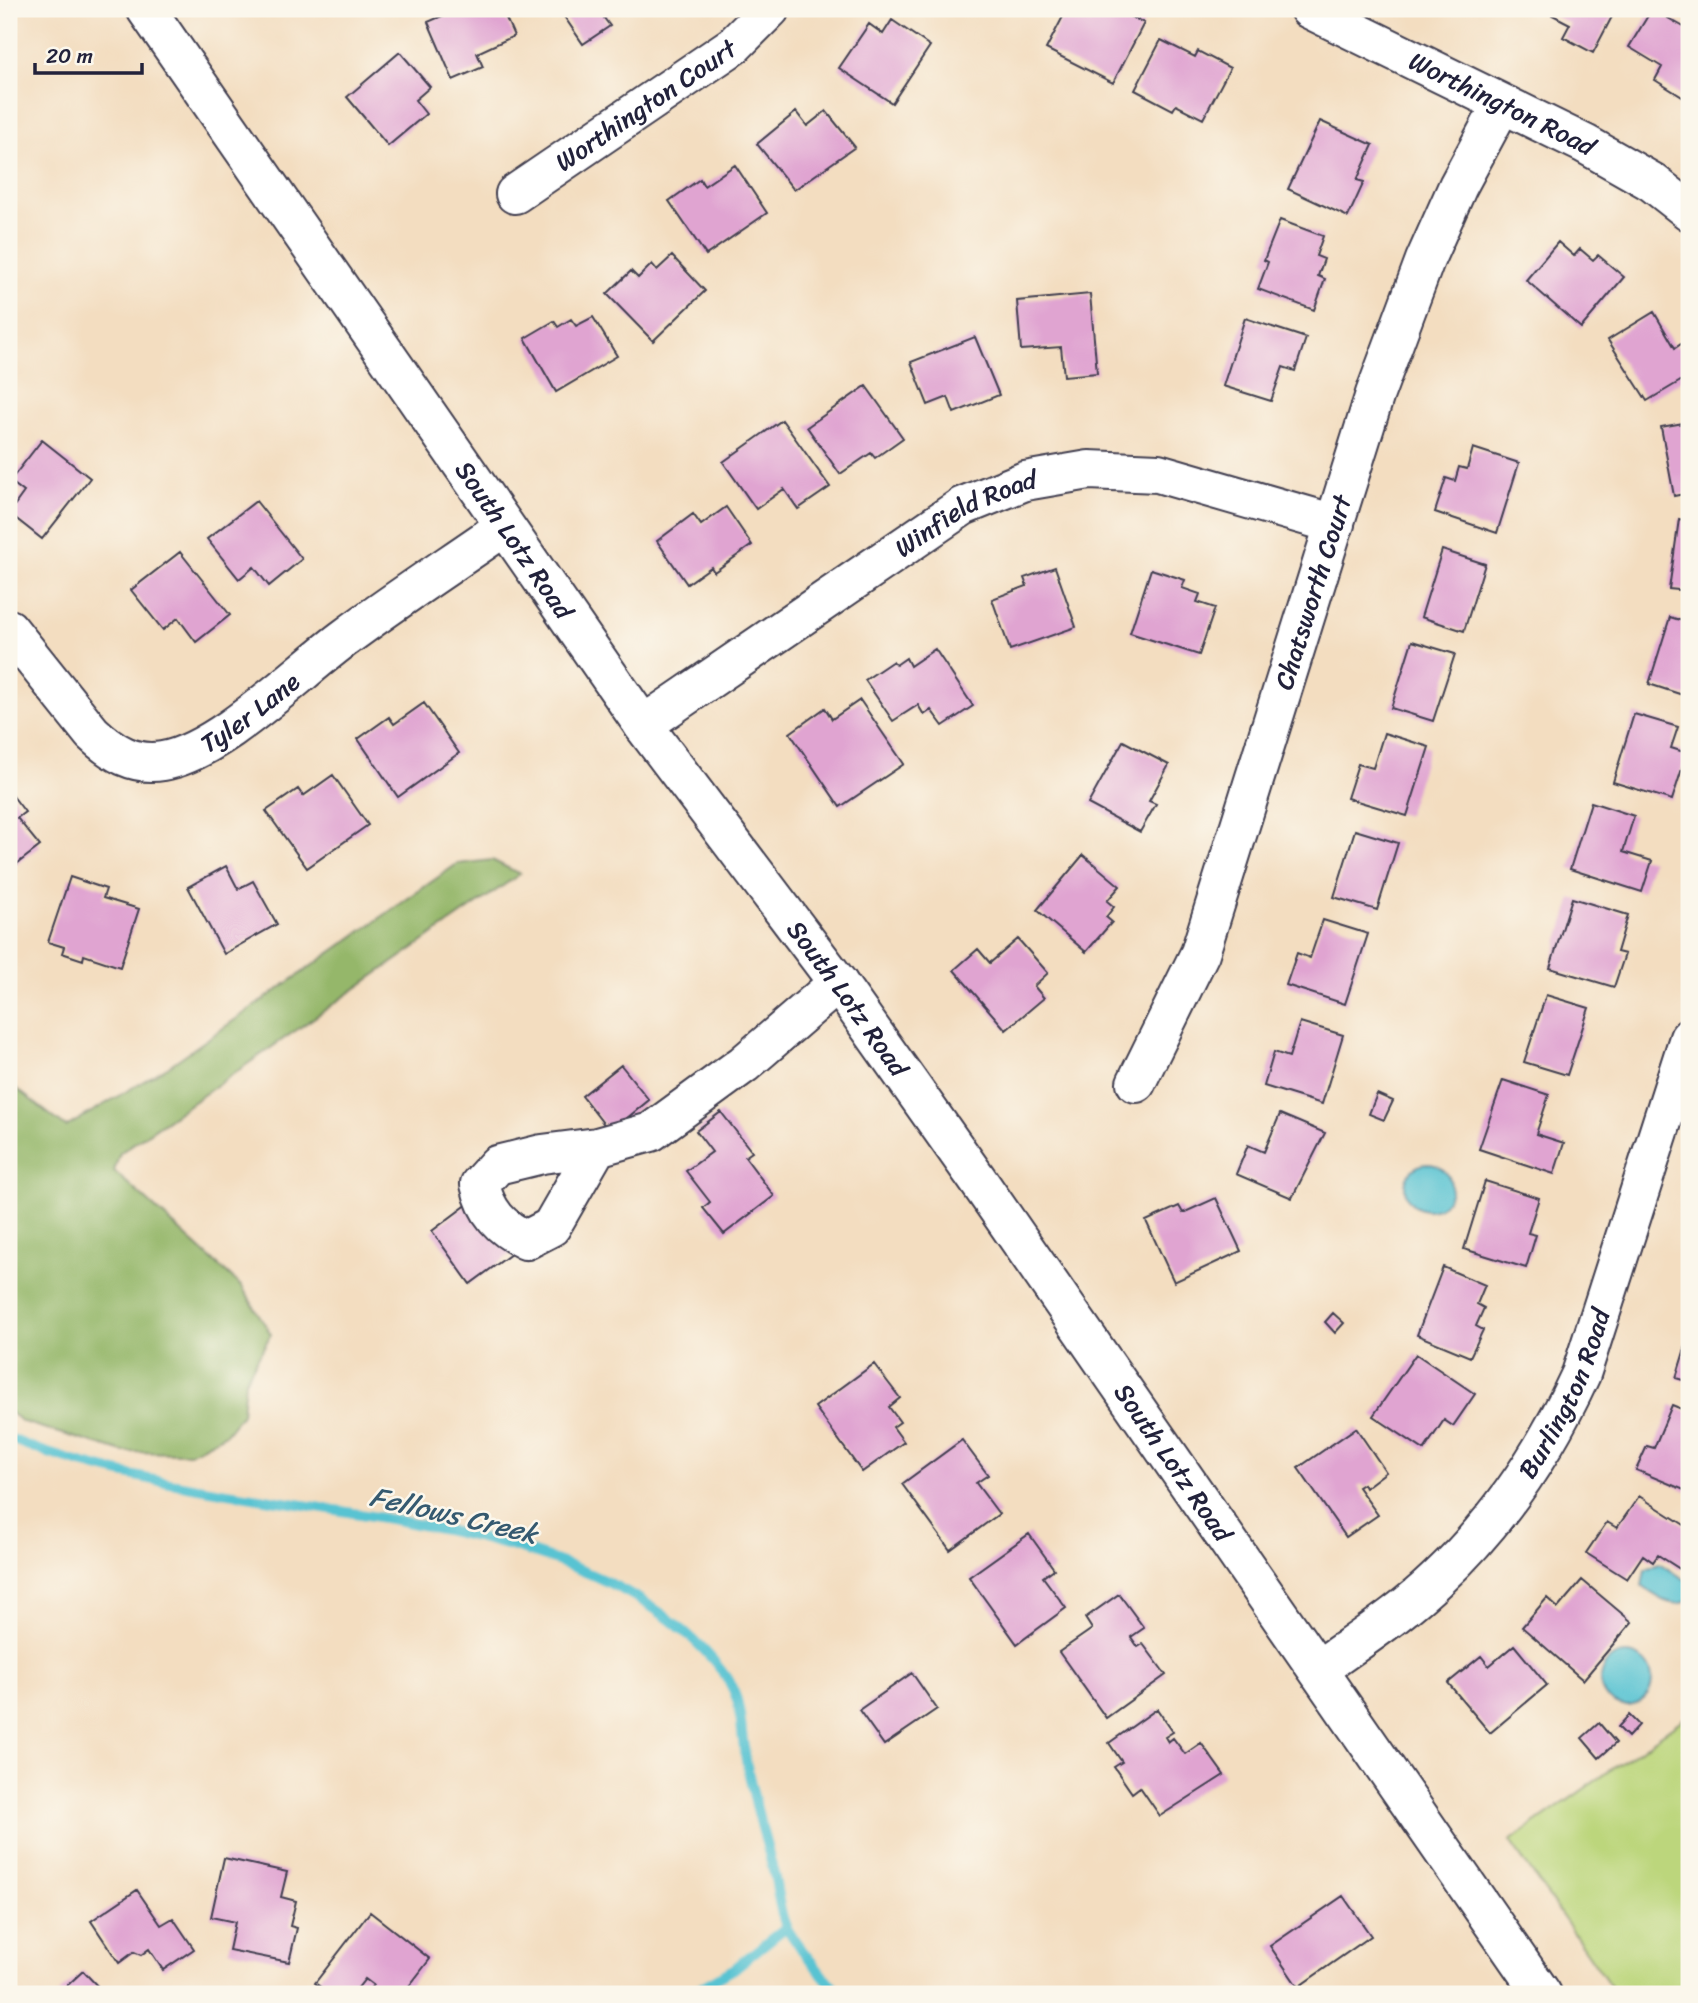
<svg xmlns="http://www.w3.org/2000/svg" width="1698" height="2003" viewBox="0 0 1698 2003" font-family="Sriracha,sans-serif">
<style>
.green{fill:#bcd67b;stroke:#6f7c5b;stroke-width:2}
.forest{fill:#95b76b;stroke:#5c6c53;stroke-width:2}
.water{fill:#58c3d2;stroke:#3d7286;stroke-width:2}
.lines{fill:none;stroke-linecap:round;stroke-linejoin:round}
.stream{stroke:#58c3d2;stroke-width:10}
.building{fill:#e0a4d1}
.minor-casing{stroke:#413e4f;stroke-width:42}
.minor{stroke:#fff;stroke-width:38}
.labels{text-anchor:middle;dominant-baseline:central;stroke-width:5;stroke-linejoin:round;paint-order:stroke}
.street-label{font-size:26px;fill:#22223b;stroke:#fbf7ec}
.water-label{font-size:28px;font-style:italic;fill:#355a70;stroke:#fbf7ec}
</style>
<rect width="100%" height="100%" fill="#fbf7ec"/>
<filter id="ink" filterUnits="userSpaceOnUse"><feTurbulence type="fractalNoise" baseFrequency=".0143" numOctaves="2"/><feDisplacementMap in="SourceGraphic" scale="14" xChannelSelector="R" yChannelSelector="G"/><feConvolveMatrix kernelMatrix="1 2 1 2 8 2 1 2 1" color-interpolation-filters="sRGB"/></filter>
<filter id="wash" filterUnits="userSpaceOnUse"><feTurbulence type="fractalNoise" baseFrequency=".00686" numOctaves="4" result="noise"/><feDisplacementMap in="SourceGraphic" scale="28" xChannelSelector="R" yChannelSelector="G"/><feGaussianBlur stdDeviation="1.57" result="paint"/><feColorMatrix in="noise" values="0 0 0 0 0 0 0 0 0 0 0 0 0 0 0 0 0 1.4 0 .05"/><feComposite in="paint" operator="in"/></filter>
<g filter="url(#wash)">
<rect width="100%" height="100%" fill="#f3ddc0"/>
<path class="green" d="M1689,1715v279h-73l-106,-153z"/>
<path class="forest" d="M492,860l28,14 -400,279 -6,18 128,116 29,47 -26,47 -3,33 -16,20 -36,19 -67,-1 -100,-30 -14,-10v-329l57,44 103,-61 288,-202z"/>
<path class="water" d="M1405 1187a23 23 0 1 1 46 0a23 23 0 1 1-46 0Z
M1659,1563l30,19v17c-14,12 -34,-3 -47,-13l3,-16z
M1600 1680a26 26 0 1 1 52 0a26 26 0 1 1-52 0Z"/>
<g class="lines">
<path class="stream" d="M9,1438c200,88 572,50 712,232 22,29 18,45 23,78 6,42 20,84 30,126 4,16 5,39 13,54 13,23 35,45 52,66
M689,1994l46,-26 51,-41"/>
</g>
<g id="blocks">
<path class="building" d="M458,9h44l12,27 -37,17 6,14 -30,13 -25,-58z
M559,9h59l-14,9 6,8 -27,18z
M1067,9h33l7,3 2,-3h7l28,14 -31,60 -67,-34z
M1541,9h75l-23,44 -30,-16 7,-13z
M1652,9l37,21v59l-5,9 -29,-18 7,-13 -33,-20z
M892,20l38,26 -38,57 -53,-35 30,-44 14,10z
M1161,40l34,17 3,-6 32,17 -27,51 -27,-14 -3,5 -38,-20z
M400,52l30,35 -15,13 11,14 -38,32 -41,-49z
M826,111l29,36 -61,43 -37,-46 39,-32 11,14z
M1320,121l53,24 -16,35 7,2 -16,35 -60,-28z
M735,165l32,48 -61,42 -37,-54 31,-22 4,7z
M1280,220l43,16 -7,20 8,3 -6,17 7,3 -11,31 -56,-21 10,-27 -4,-2z
M1558,242l16,14 6,-7 13,11 5,-5 26,22 -43,51 -55,-48z
M672,256l33,35 -52,50 -46,-47 24,-23 7,7 14,-14 5,6z
M1090,294l7,79 -33,3 -3,-29 -40,3 -4,-49z
M1654,312l21,36 9,-6 5,10v24l-42,25 -39,-61z
M593,317l24,39 -61,36 -31,-54 29,-17 4,6 13,-8 5,7z
M1245,318l61,20 -11,33 -12,-4 -12,34 -48,-15z
M975,337l24,58 -45,18 -6,-16 -20,8 -17,-43z
M866,386l37,52 -28,20 -4,-5 -31,21 -33,-47z
M782,420l48,67 -32,22 -14,-20 -28,20 -33,-47z
M1689,422v71l-15,3 -13,-69z
M42,440l48,38 -48,61 -33,-26 15,-21 -14,-11z
M1473,448l46,15 -22,70 -62,-21 11,-34 9,3 4,-14 8,2z
M256,501l46,58 -33,27 -15,-19 -15,12 -32,-40z
M726,507l26,38 -38,27 -3,-5 -24,17 -30,-43 36,-27 8,11z
M1679,519l10,2v70l-20,-2z
M1442,550l43,14 -21,67 -43,-14z
M180,552l50,63 -34,27 -18,-24 -15,12 -32,-40z
M1055,567l21,60 -66,23 -18,-51 35,-13 -3,-8z
M1151,569l34,11 -3,8 18,6 -3,8 18,6 -16,47 -69,-22z
M1670,617l19,6v74l-40,-13z
M1412,641l43,13 -22,67 -42,-13z
M935,649l38,57 -30,20 -12,-16 -7,5 -6,-10 -25,16 -28,-41 28,-19 3,4 10,-7 4,8z
M860,700l44,64 -64,43 -50,-74 35,-25 7,11z
M424,703l35,50 -61,44 -40,-58 31,-22 5,7z
M1634,714l44,13 -7,21 16,5 -15,47 -59,-18z
M1384,733l45,14 -22,69 -60,-18 11,-34 15,4z
M1123,741l46,24 -20,36 7,3 -16,28 -52,-28z
M333,775l35,50 -61,43 -41,-57 32,-22 5,7z
M9,791l16,21 -8,6 23,28 -31,24z
M1591,802l43,14 -11,36 29,9 -10,31 -72,-23z
M1355,830l43,13 -21,67 -43,-13z
M1083,855l37,31 -13,15 7,6 -8,10 6,5 -26,30 -49,-42z
M226,866l12,23 15,-8 24,43 -53,30 -36,-67z
M70,877l36,12 -3,9 36,11 -19,58 -36,-12 -1,5 -21,-7 2,-6 -16,-5z
M1572,898l56,17 -11,37 8,2 -11,33 -64,-19z
M1323,920l45,14 -23,70 -59,-19 11,-32 13,5z
M1018,939l30,34 -14,13 10,12 -38,32 -52,-60 24,-21 12,14z
M1546,995l43,13 -22,67 -43,-13z
M1300,1022l43,13 -21,69 -58,-18 10,-34 15,5z
M621,1065l28,35 -39,32 -28,-36z
M1503,1080l46,15 -13,39 28,9 -10,31 -75,-25z
M1377,1094l16,7 -9,19 -15,-6z
M721,1112l31,40 -7,5 29,39 -50,38 -21,-26 7,-6 -24,-31 26,-19 -16,-21z
M1280,1114l45,19 -33,65 -56,-24 12,-29 16,7z
M1485,1181l54,17 -11,35 8,2 -10,33 -62,-19z
M1216,1198l25,53 -67,31 -28,-61 33,-15 4,7z
M472,1201l39,53 -41,30 -38,-53z
M1443,1267l42,18 -8,19 7,4 -8,18 7,4 -13,27 -53,-22z
M1333,1313l11,10 -9,10 -10,-11z
M1686,1345l3,1v36l-13,-4z
M1416,1354l59,40 -22,32 -9,-6 -20,30 -51,-34z
M874,1364l26,34 -11,9 11,15 -7,5 11,15 -42,30 -47,-65z
M1672,1405l17,7v80l-53,-22 11,-24 7,2z
M1356,1428l30,44 -21,16 -2,-4 -5,3 20,28 -32,22 -48,-69z
M962,1440l26,35 -12,8 23,31 -49,36 -48,-66z
M1639,1496l50,32v27l-9,14 -22,-14 -5,7 -10,-7 -16,24 -41,-26 21,-31 10,6z
M1029,1534l25,35 -11,8 23,31 -49,36 -48,-67z
M1582,1580l50,42 -49,58 -61,-53 25,-29 11,10z
M1119,1594l25,34 -13,9 7,10 5,-3 23,31 -60,43 -47,-66 33,-23 -7,-11z
M1514,1645l33,40 -57,48 -42,-50 33,-27 8,10z
M912,1673l25,36 -53,36 -25,-35z
M1157,1709l16,23 -8,5 3,5 5,-4 12,16 16,-11 23,32 -64,41 -20,-29 -8,6 -18,-26 8,-5 -13,-19z
M1629,1715l10,10 -11,12 -10,-10z
M1599,1723l17,20 -17,15 -17,-20z
M224,1858l63,14 -6,25 15,4 -6,25 7,2 -8,34 -60,-12 6,-28 -24,-5z
M137,1890l24,35 12,-7 21,31 -31,21 -14,-21 -8,6 -7,-3 -15,11 -28,-42z
M1343,1896l28,40 -73,51 -28,-41z
M370,1912l60,47 -27,35h-34l-2,-1 6,-8 -8,-6 -12,15h-23l-15,-11z
M83,1971l22,23h-47z"/>
</g>
</g>
<g filter="url(#ink)">
<use href="#blocks" fill-opacity="0" stroke="#413e4f" stroke-width="2"/>
<g class="lines">
<defs>
<g id="minor">
<path id="s1" d="M146,9l497,716 195,258 139,196 565,815"/>
<path id="s2" d="M1309,9l276,135 67,38 37,29"/>
<path id="s3" d="M515,194l219,-149 36,-36"/>
<path id="s4" d="M9,629l83,104c20,19 42,33 71,28 56,-9 135,-89 183,-124 51,-38 105,-73 158,-110"/>
<path id="s5" d="M643,725l320,-219 62,-25 64,-11 69,3 177,51"/>
<path id="s6" d="M1136,1083l64,-130 175,-559 50,-134 33,-74 44,-82"/>
<path d="M597,1147l-46,80 -25,13c-25,-12 -40,-28 -46,-56l17,-19 45,-11 55,-7 54,-15 93,-68 94,-81"/>
<path id="s7" d="M1319,1669c40,-29 83,-56 119,-91 61,-57 108,-128 143,-204l108,-336"/>
</g>
</defs>
<use href="#minor" class="minor-casing"/>
<use href="#minor" class="minor"/>
</g>
</g>
<g class="labels">
<g class="street-label">
<text stroke="none"><textPath href="#s3" startOffset="158">Worthington Court</textPath></text>
<text stroke="none"><textPath href="#s2" startOffset="215">Worthington Road</textPath></text>
<text stroke="none"><textPath href="#s5" startOffset="387">Winfield Road</textPath></text>
<text stroke="none"><textPath href="#s1" startOffset="646">South Lotz Road</textPath></text>
<text stroke="none"><textPath href="#s6" startOffset="523">Chatsworth Court</textPath></text>
<text stroke="none"><textPath href="#s4" startOffset="313">Tyler Lane</textPath></text>
<text stroke="none"><textPath href="#s1" startOffset="1213">South Lotz Road</textPath></text>
<text stroke="none"><textPath href="#s7" startOffset="376">Burlington Road</textPath></text>
<text stroke="none"><textPath href="#s1" startOffset="1780">South Lotz Road</textPath></text>
</g>
<g class="water-label">
<text transform="translate(454 1515) rotate(13)">Fellows Creek</text>
</g>
</g>
<rect width="1698" height="2003" fill="none" stroke="#fbf7ec" stroke-width="35"/>
<path d="M35 63v10h107v-10" fill="none" stroke="#22223b" stroke-width="3.5"/>
<text x="46" y="63" font-size="21" fill="#22223b" stroke="#fbf7ec" stroke-width="5" paint-order="stroke">20 m</text>
</svg>
